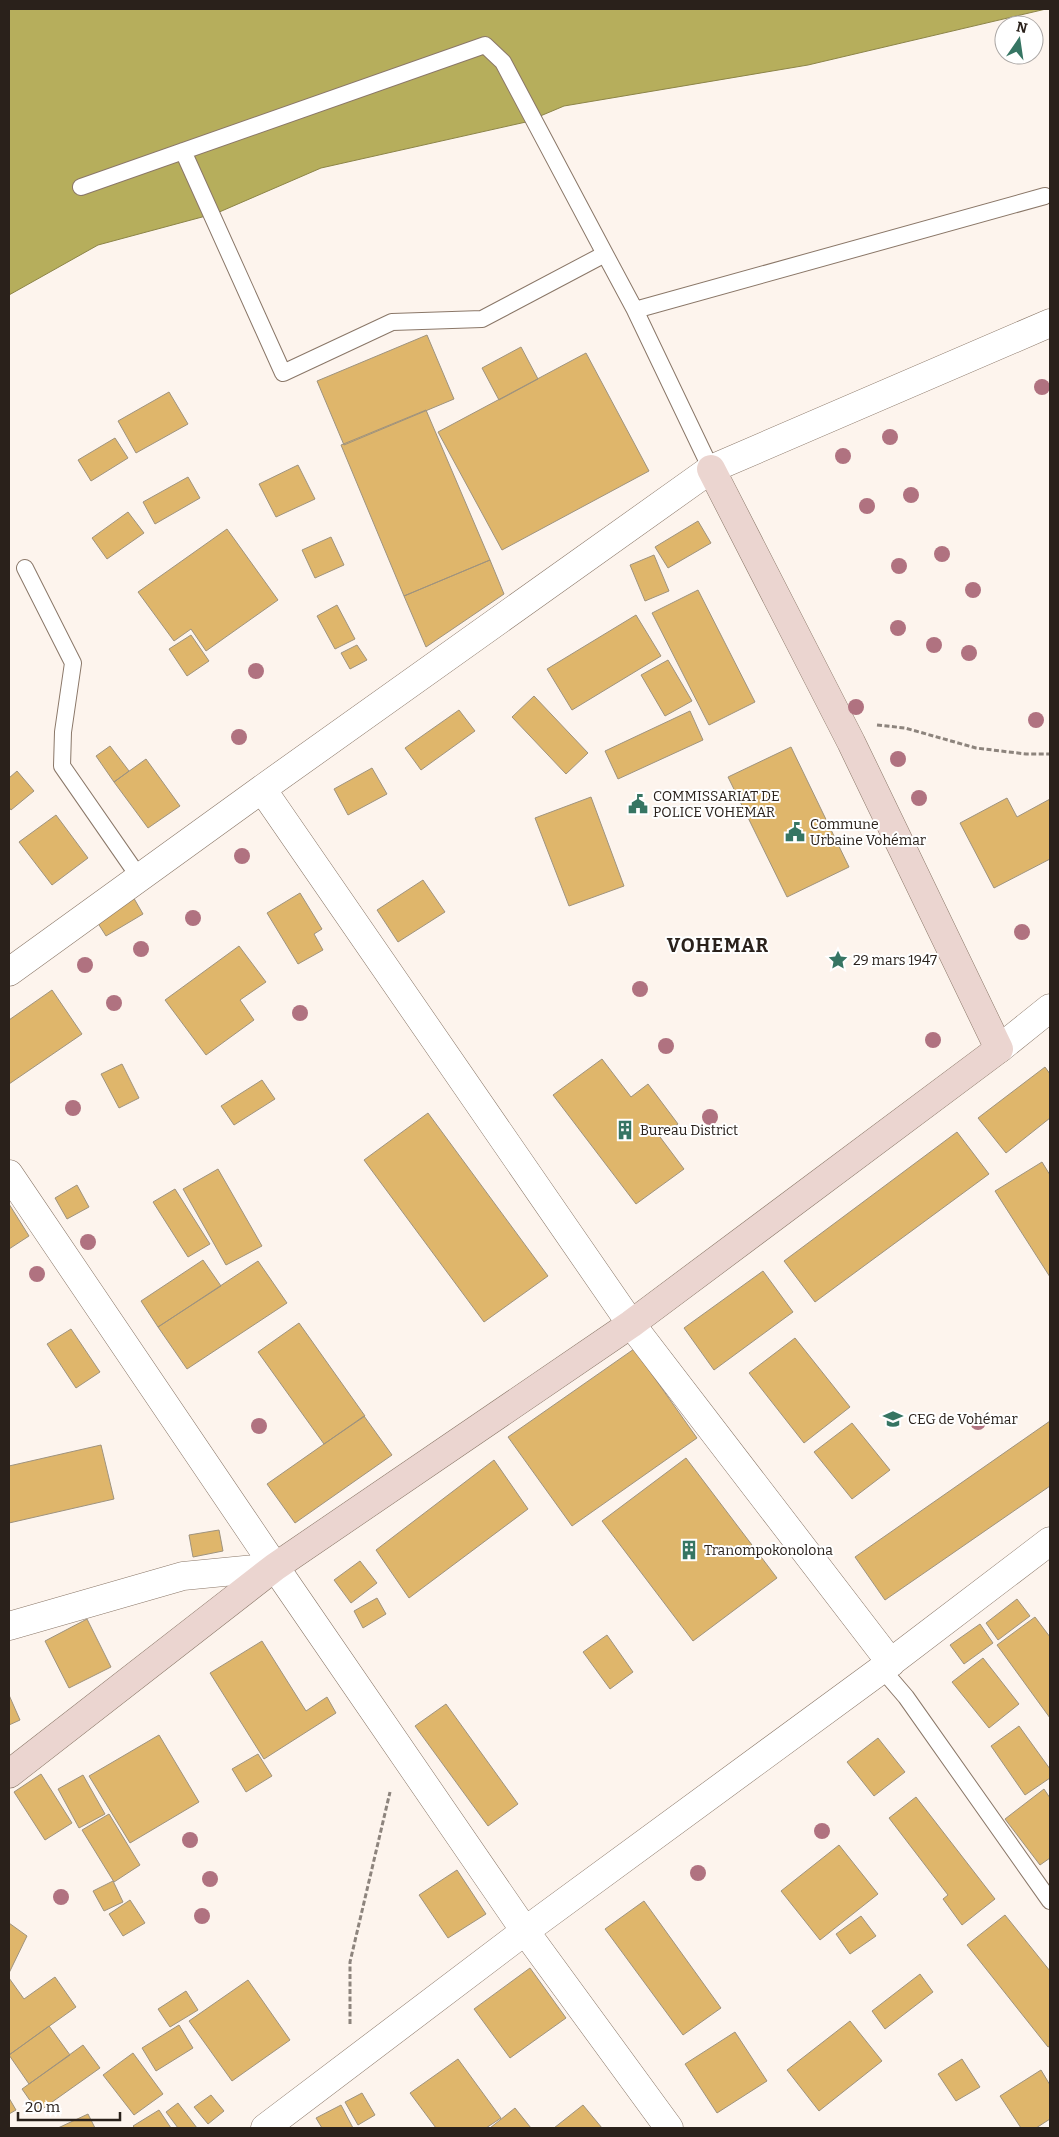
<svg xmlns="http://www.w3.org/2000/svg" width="1059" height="2137" viewBox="0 0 1059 2137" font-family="Bitter,serif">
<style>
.water{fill:#b6ae5c;stroke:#8c8448}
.building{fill:#dfb66b;stroke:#9f937e}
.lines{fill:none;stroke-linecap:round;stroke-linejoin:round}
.lane-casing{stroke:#8a7768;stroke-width:18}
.street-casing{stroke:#8a7768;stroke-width:29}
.secondary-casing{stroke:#8a7768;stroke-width:29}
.path{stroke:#8d847d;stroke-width:3;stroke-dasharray:5 2.5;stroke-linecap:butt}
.lane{stroke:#fff;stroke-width:16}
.street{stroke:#fff;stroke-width:28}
.secondary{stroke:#ebd5d0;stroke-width:28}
.tree{fill:#b07280}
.labels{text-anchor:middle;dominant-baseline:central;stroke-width:4;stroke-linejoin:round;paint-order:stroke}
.poi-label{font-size:14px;fill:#2a211b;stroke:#fff;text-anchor:start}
.district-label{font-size:19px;font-weight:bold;letter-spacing:1px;fill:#2a211b;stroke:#fff}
</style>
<rect width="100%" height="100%" fill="#fdf4ed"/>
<path class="water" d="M9,9h1037l-238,56 -244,41 -38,16 -205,46 -104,45 -119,32 -89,50z"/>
<path class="building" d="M427,335l27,64 -110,46 -27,-64z
M521,347l17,32 -39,21 -17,-32z
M586,353l63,118 -147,79 -64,-118z
M169,392l19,32 -52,29 -18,-32z
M426,410l64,150 -86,36 -63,-151z
M115,438l13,20 -37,23 -13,-21z
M298,465l17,34 -39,18 -17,-33z
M188,477l12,21 -45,26 -12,-22z
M128,512l16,21 -37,26 -15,-21z
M698,521l13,22 -43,25 -13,-21z
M227,529l51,71 -72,51 -15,-22 -17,12 -36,-49z
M331,537l13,28 -29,13 -13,-28z
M654,555l15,36 -24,10 -15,-36z
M490,560l14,34 -78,53 -22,-51z
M698,590l57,112 -46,23 -57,-112z
M337,605l18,34 -20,10 -18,-33z
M636,615l25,41 -89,54 -25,-41z
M191,635l18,26 -22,15 -18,-27z
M357,645l10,15 -17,9 -9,-16z
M668,660l24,41 -27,15 -24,-41z
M534,696l54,57 -22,21 -54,-57z
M459,710l16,21 -54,39 -16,-22z
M690,711l13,29 -85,39 -13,-28z
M110,746l19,25 -15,11 -18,-26z
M791,747l58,120 -62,30 -59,-120z
M146,759l34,47 -32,22 -34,-46z
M372,768l15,26 -39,21 -14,-26z
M17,771l17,20 -23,19 -2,-3v-29z
M591,797l33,89 -55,20 -34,-88z
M1007,798l10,19 33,-18v60l-56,29 -34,-65z
M56,815l32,43 -36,27 -33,-43z
M423,880l22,32 -47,30 -21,-32z
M300,893l22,36 -8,5 9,16 -25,14 -31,-51z
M132,895l11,19 -37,22 -12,-19z
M239,946l27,36 -26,18 14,20 -48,35 -41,-55z
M52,990l30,44 -73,50v-64z
M602,1059l29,38 17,-13 30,40 -18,13 24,32 -48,35 -83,-109z
M122,1064l17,34 -20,10 -18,-34z
M1045,1067l5,7v44l-44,35 -28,-35z
M262,1080l13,19 -41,26 -13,-19z
M428,1113l120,163 -64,46 -120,-162z
M957,1132l32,42 -174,128 -31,-41z
M1042,1162l8,13v102l-55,-86z
M218,1169l44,77 -36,19 -43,-76z
M77,1185l12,22 -22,12 -12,-21z
M175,1189l35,55 -22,13 -35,-55z
M9,1204l20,32 -20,13z
M203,1260l18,26 -63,41 -17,-26z
M258,1261l29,42 -100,66 -29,-42z
M763,1271l30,41 -79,58 -30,-42z
M299,1323l66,93 -41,28 -66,-92z
M71,1329l29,43 -24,16 -29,-44z
M795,1338l55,69 -46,36 -55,-70z
M634,1349l63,89 -125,88 -64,-89z
M364,1416l28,39 -97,68 -28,-39z
M1050,1421v65l-165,114 -30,-43z
M852,1423l38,47 -38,29 -38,-47z
M101,1445l13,54 -105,24v-57z
M686,1458l91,120 -84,63 -91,-120z
M494,1460l34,49 -119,89 -33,-48z
M219,1530l4,21 -30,6 -4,-22z
M360,1561l17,22 -26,20 -17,-23z
M377,1598l9,16 -23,14 -9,-17z
M1017,1599l13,17 -32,24 -12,-17z
M1035,1617l15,20v81l-53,-73z
M87,1619l24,48 -42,21 -24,-47z
M980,1624l13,19 -29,21 -14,-19z
M607,1635l26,37 -23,17 -27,-37z
M262,1641l44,70 21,-14 9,16 -72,46 -54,-86z
M983,1658l36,46 -30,24 -37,-46z
M9,1695l11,25 -11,5z
M446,1704l72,100 -30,22 -73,-100z
M1019,1726l31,43v9l-25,17 -34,-49z
M159,1735l40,67 -69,41 -41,-67z
M878,1738l27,34 -31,24 -27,-34z
M258,1754l14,22 -26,16 -14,-23z
M41,1774l31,49 -27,17 -31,-48z
M83,1775l22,39 -26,14 -21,-39z
M1044,1789l6,9v60l-10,7 -35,-46z
M916,1797l79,102 -33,26 -19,-26 5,-4 -59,-77z
M109,1814l31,51 -26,17 -32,-52z
M839,1845l39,49 -58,46 -39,-49z
M457,1870l29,44 -38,24 -29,-43z
M113,1881l10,21 -19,9 -11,-20z
M130,1900l15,23 -22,13 -14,-22z
M644,1901l77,107 -38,27 -78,-106z
M1005,1915l45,56v75l-2,1 -81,-102z
M861,1916l15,20 -26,18 -14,-20z
M9,1923l18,13 -18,37z
M530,1968l36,50 -56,40 -36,-49z
M920,1974l13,18 -48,37 -13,-18z
M55,1977l21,30 -67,48v-77l15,21z
M248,1980l42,60 -58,41 -43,-60z
M186,1991l12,19 -28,17 -12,-18z
M850,2021l32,40 -63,50 -32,-41z
M179,2025l14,23 -37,23 -14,-23z
M49,2026l21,29 -41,29 -20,-29z
M735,2032l32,49 -50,32 -32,-49z
M83,2045l17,23 -62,44 -16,-23z
M133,2053l30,41 -29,21 -31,-40z
M458,2059l43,59 -15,10h-50l-26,-35z
M962,2059l18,28 -24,14 -18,-27z
M1041,2070l9,15v34l-14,9h-15l-21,-32z
M362,2093l13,22 -17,10 -13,-23z
M211,2095l13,16 -16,13 -14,-17z
M9,2098l7,12 -7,4z
M178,2103l19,25h-19l-12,-16z
M341,2105l12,23h-31l-6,-10z
M583,2105l19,23h-48z
M515,2108l16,20h-41z
M159,2110l12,18h-36l-2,-2z
M88,2114l7,14h-37z"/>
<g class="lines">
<defs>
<path id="lane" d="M183,151l100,222 109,-51 90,-3 123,-65 30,56 76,159
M81,187l404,-142 18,17 102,192
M635,310l410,-114
M25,568l48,95 -10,69 -1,34 77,111
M882,1669l24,28 144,204"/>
<path id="street" d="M262,789l369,535 260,339
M9,972l253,-183 449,-320 339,-146
M999,1049l51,-41
M9,1174l266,393 250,364 144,197
M9,1626l174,-50 92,-9
M265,2128l260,-197 357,-262 168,-128"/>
<path id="secondary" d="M9,1774l266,-207 356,-243 368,-275 -148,-307 -140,-273"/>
</defs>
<use href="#lane" class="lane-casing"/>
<use href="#street" class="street-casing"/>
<use href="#secondary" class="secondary-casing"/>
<path class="path" d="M877,725l28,3 71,20 50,6h24
M350,2024v-62l40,-170"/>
<use href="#lane" class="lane"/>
<use href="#street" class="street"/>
<use href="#secondary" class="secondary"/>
</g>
<g class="tree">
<circle cx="1042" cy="387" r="8"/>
<circle cx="890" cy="437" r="8"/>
<circle cx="843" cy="456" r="8"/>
<circle cx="911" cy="495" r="8"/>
<circle cx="867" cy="506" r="8"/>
<circle cx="942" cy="554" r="8"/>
<circle cx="899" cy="566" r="8"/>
<circle cx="973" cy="590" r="8"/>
<circle cx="898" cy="628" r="8"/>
<circle cx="934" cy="645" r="8"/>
<circle cx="969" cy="653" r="8"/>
<circle cx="256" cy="671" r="8"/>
<circle cx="856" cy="707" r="8"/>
<circle cx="1036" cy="720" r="8"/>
<circle cx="239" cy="737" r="8"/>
<circle cx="898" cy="759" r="8"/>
<circle cx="919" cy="798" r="8"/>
<circle cx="242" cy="856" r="8"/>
<circle cx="193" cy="918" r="8"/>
<circle cx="1022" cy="932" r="8"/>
<circle cx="141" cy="949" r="8"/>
<circle cx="85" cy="965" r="8"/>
<circle cx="640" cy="989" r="8"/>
<circle cx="114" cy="1003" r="8"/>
<circle cx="300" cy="1013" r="8"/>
<circle cx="933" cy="1040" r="8"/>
<circle cx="666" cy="1046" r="8"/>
<circle cx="73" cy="1108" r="8"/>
<circle cx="710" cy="1117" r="8"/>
<circle cx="88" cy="1242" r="8"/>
<circle cx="37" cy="1274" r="8"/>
<circle cx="978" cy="1422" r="8"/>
<circle cx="259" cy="1426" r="8"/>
<circle cx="822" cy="1831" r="8"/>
<circle cx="190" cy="1840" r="8"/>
<circle cx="698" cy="1873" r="8"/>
<circle cx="210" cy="1879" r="8"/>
<circle cx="61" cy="1897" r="8"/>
<circle cx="202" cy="1916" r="8"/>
</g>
<defs>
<symbol id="civic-bare" viewBox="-9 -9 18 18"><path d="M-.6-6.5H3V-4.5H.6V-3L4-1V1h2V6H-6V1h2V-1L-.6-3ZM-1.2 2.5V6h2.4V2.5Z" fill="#367563" stroke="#fff" stroke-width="2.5" paint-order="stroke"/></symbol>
<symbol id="sight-bare" viewBox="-9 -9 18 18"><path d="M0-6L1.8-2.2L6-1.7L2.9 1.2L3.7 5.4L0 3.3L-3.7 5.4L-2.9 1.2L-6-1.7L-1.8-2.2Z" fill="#367563" stroke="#fff" stroke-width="2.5" paint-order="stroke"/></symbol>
<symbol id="building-bare" viewBox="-9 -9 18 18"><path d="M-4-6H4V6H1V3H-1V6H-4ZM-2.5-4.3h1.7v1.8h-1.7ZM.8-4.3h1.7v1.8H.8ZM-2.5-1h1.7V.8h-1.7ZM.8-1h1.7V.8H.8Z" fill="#367563" stroke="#fff" stroke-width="2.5" paint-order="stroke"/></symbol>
<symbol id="school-bare" viewBox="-9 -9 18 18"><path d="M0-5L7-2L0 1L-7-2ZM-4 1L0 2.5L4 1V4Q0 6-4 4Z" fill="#367563" stroke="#fff" stroke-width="2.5" paint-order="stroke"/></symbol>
</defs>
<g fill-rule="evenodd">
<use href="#civic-bare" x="624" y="790" width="28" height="28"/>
<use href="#civic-bare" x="781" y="818" width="28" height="28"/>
<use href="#sight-bare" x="824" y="946" width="28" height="28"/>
<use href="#building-bare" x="611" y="1116" width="28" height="28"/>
<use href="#school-bare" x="879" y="1405" width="28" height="28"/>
<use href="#building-bare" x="675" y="1536" width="28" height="28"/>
</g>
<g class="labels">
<g class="poi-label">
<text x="653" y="796">COMMISSARIAT DE<tspan x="653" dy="16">POLICE VOHEMAR</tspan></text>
<text x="810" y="824">Commune<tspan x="810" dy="16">Urbaine Vohémar</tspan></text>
<text x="853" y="960">29 mars 1947</text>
<text x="640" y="1130">Bureau District</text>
<text x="908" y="1419">CEG de Vohémar</text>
<text x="704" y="1550">Tranompokonolona</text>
</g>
<g class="district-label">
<text x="718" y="945">VOHEMAR</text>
</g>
</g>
<rect width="1059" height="2137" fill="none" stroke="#2a211b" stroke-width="20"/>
<g transform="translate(1019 40) rotate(13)"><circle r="24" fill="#ffffff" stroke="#aaa6a4"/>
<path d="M0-4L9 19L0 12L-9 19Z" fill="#367563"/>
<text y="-8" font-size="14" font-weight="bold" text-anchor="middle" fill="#2a211b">N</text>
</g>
<path d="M18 2112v8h102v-8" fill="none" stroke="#2a211b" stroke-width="2.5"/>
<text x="25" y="2112" font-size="15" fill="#2a211b" stroke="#ffffff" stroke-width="4" paint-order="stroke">20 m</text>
</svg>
